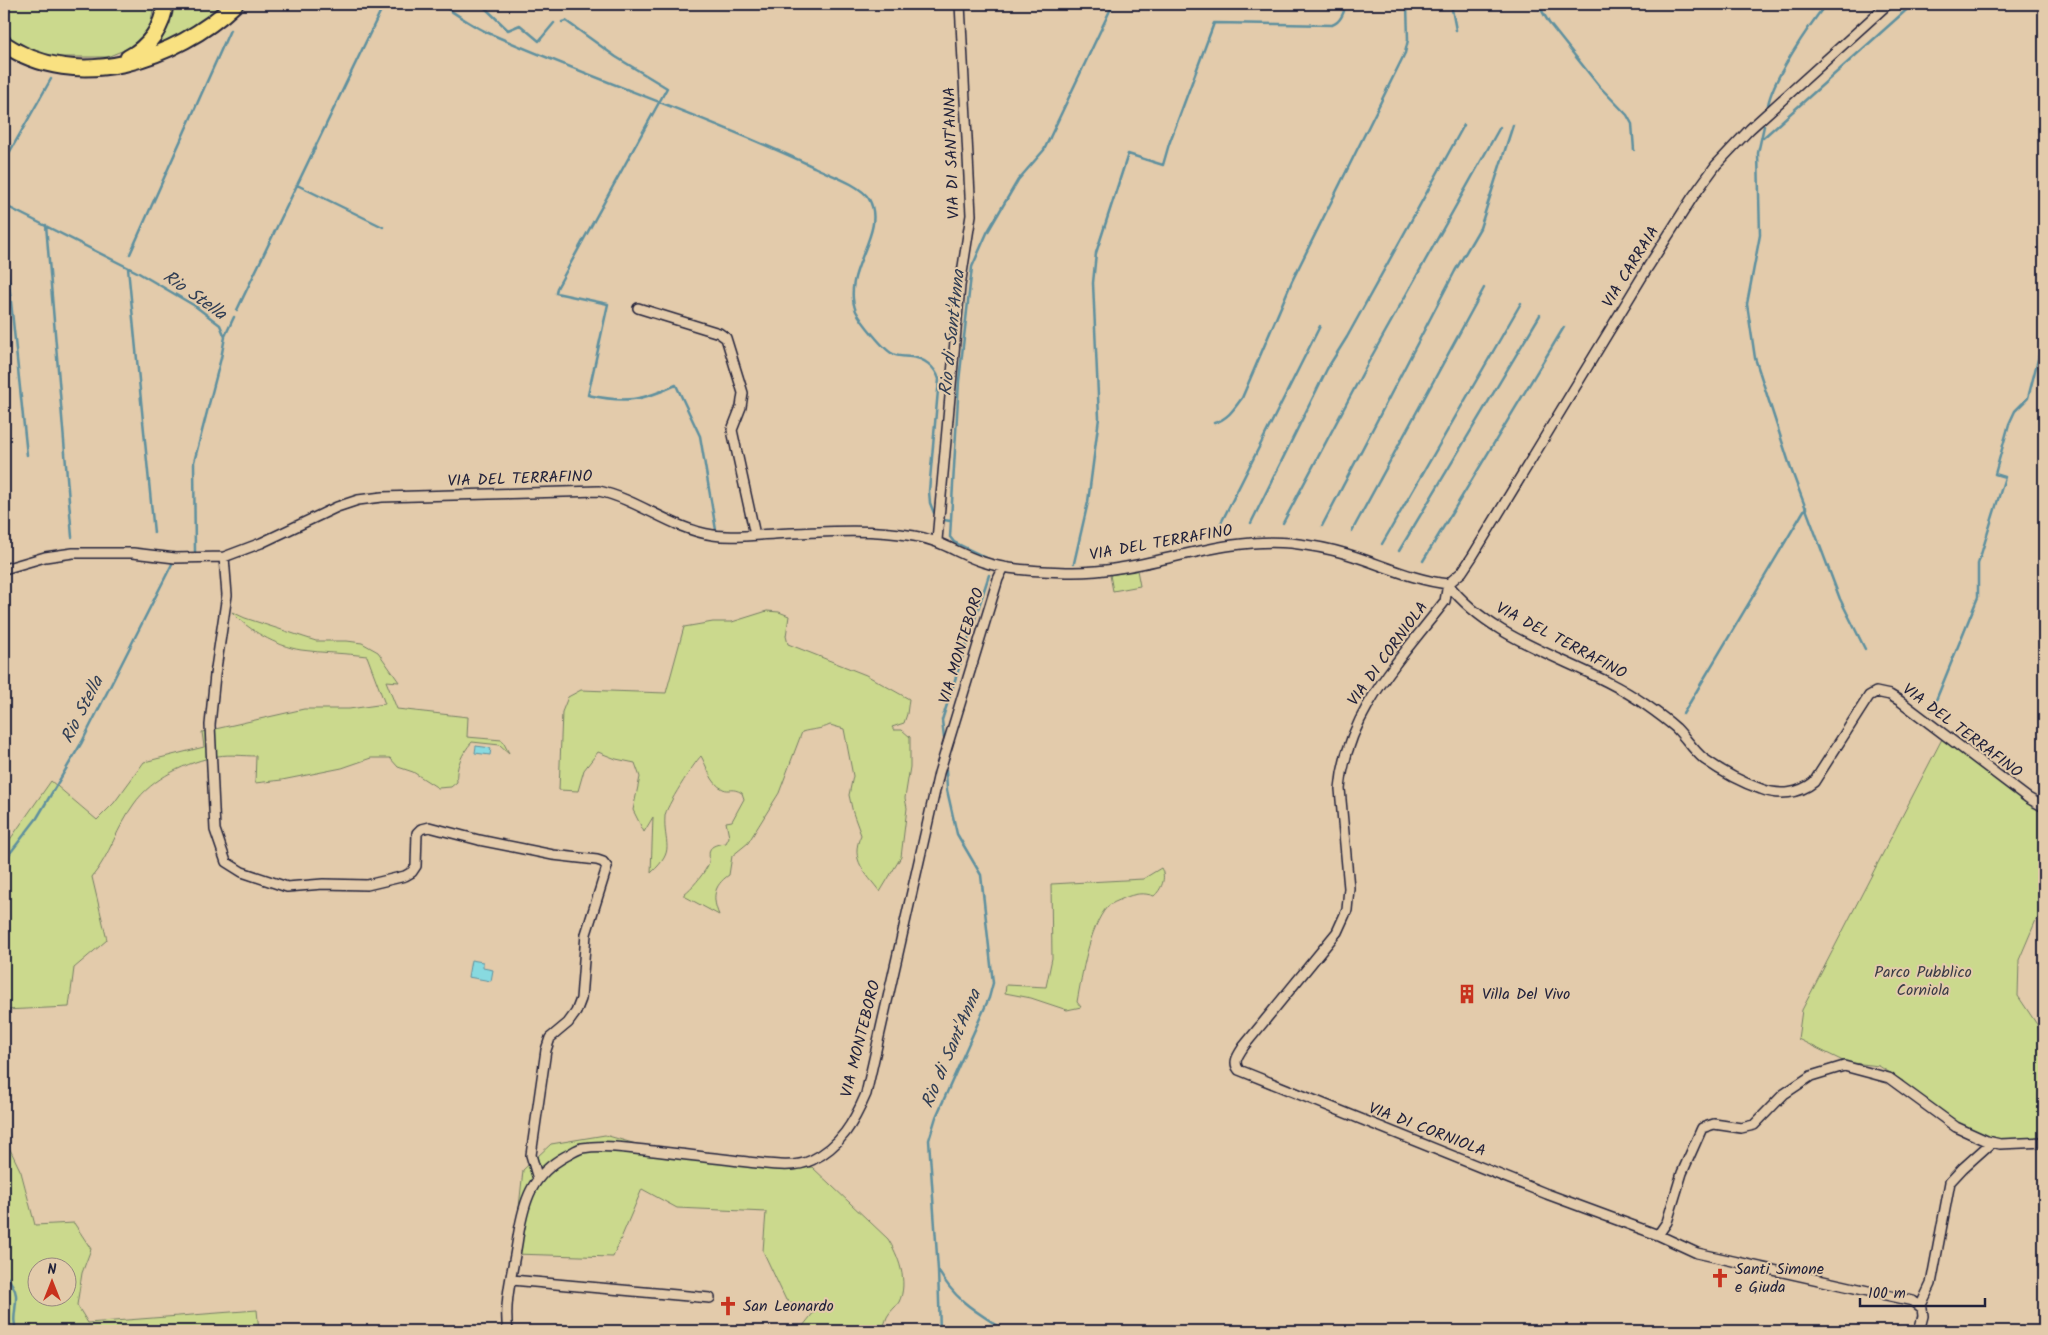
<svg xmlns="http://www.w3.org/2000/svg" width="2048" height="1335" viewBox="0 0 2048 1335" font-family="Kalam,sans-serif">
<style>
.green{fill:#cbd98d;stroke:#767e64;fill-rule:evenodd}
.water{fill:#88dae0;stroke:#5f909e}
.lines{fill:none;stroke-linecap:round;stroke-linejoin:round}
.stream{stroke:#5f909e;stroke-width:2.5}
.minor-casing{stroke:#22223b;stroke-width:12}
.trunk-casing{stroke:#22223b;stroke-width:19}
.minor{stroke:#e3cbab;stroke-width:9}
.trunk{stroke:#f9e181;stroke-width:15}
.labels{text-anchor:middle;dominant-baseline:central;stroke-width:4;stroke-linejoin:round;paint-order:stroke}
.street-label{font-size:16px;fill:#22223b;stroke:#e3cbab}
.park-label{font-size:16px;fill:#3b3d47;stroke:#e3cbab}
.poi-label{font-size:16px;fill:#22223b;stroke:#e3cbab;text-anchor:start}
.water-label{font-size:18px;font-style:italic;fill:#313e54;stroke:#e3cbab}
</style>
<rect width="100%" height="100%" fill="#e3cbab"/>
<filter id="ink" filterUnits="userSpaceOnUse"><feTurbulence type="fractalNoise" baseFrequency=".02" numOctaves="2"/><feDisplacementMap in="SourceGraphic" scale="10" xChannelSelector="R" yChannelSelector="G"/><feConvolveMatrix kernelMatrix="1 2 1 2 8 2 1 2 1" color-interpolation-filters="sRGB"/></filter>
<g filter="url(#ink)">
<path class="green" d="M4,4h150l-4,24 -21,20 -22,9h-55l-33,-11 -15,-11z
M172,4h55l-36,27 -42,17c11,-13 23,-26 23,-44z
M1137,570l3,16 -27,5 -3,-16z
M767,611l12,1 10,4 -3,20 2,8 78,31 43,24 -2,15 -3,9 -12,4 2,3h8l8,7v30l-5,31 2,10 -6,49 -21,35c-14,-19 -31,-32 -19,-57l-8,-22 -4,-18 4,-19 -9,-47 -14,-4c-10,5 -19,4 -28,7l-23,61 -31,50 -16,13 -3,19c-16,11 -17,23 -10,40l-35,-19v-2c9,-7 17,-17 23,-27 7,-12 -7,-21 19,-24l3,-6 -3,-15 6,-1 12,-22 -2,-6c-10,-6 -12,-1 -19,-4 -12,-5 -16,-23 -22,-33 -7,7 -36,52 -36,60 -2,29 12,33 -14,57l2,-56 -9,15 -11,-22 7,-33 -5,-14 -19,-4 -18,-7 -14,18 -6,21 -19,-1 3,-78 6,-15 13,-7 85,3 18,-66 29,-5h19z
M232,612l13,6 71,23h31l15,2 16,9 21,30 -13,-1 11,28 71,8 -1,20 35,3 7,13 -9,-8 -28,-3c-10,11 -17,26 -15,40l-6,5 -13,1 -25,-16 -15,-5 -8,-9h-19l-29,10 -60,12 -27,3 1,-27c-12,0 -26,-2 -38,0 -31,6 -66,22 -84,48 -17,23 -24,51 -42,73l15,63 -33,28 -5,39 -65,3v-162l47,-67 46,39 17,-17 30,-41 60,-15 -2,-15 102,-23h45l36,-5 -18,-48c-22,-3 -44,-3 -66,-6 -25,-4 -53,-20 -69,-38z
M1942,739l102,68v108l-8,5 -17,40 -1,36 26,39v107h-52l-36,-15 -51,-38 -2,-8 -24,-15 -34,-4 -47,-23 4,-29z
M1161,868c6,10 0,22 -7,28 -11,-4 -20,-2 -30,2 -6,3 -13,5 -17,9 -18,21 -25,68 -30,95l4,5 -14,3 -36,-12 -26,-5 1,-8 40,2 6,-29 -1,-74 92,-5z
M605,1135l31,9 155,25 21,-2 76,72c10,16 21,43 11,63 -3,5 -9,9 -12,15 -2,5 -3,10 -6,14h-82l15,-19 -28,-12 -23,-49 3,-39 -89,-4 -35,-19 -29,68 -99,-3 9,-84 28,-26z
M4,1137l17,35 14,53 39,-2 17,26 -9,24 -5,32 11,18 169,-13 2,21h-251l1,-32 -5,-8zM38,1268h30v30h-30z"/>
<path class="water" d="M476,746l15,2 -1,7 -15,-2z
M471,960l12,2v6l10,2 -2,11 -23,-4z"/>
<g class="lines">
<path class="stream" d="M441,4c16,11 34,24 52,31 106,46 216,83 321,132 14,7 47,18 55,32 19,34 -29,73 -13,112 5,10 28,39 37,43 5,3 12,2 18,3 13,1 24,10 28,22l-10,112 1,12 4,10
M481,4l27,26 12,-5 19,16 15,-18
M1451,4l5,26
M1538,4l11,19 50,63 28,29 5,9 2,26
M562,22l4,-1 50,36 51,31 -110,200 -1,5 52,11 -20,91c37,8 54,6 88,-10l24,51 16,94
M1768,105c5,-27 41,-79 58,-101
M1764,126l-6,27 2,82 -13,69 8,54 36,111 49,130 25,50
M1763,138l150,-134
M4,162l47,-83
M297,185l86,42
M4,205l133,67 58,34 25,19 5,12 -4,21 -27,104 1,90
M46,225l26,312
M4,235l23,220
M130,254l100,-224
M128,268l26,265
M237,310l147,-306
M225,336l9,-19
M1214,423c14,-4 20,-14 28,-25l50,-117 113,-228 3,-13 -1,-36
M944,520l6,1
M1251,523l76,-154 20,-32 117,-212
M1283,523l86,-162 131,-234
M1220,525l100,-199
M1322,526l133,-255 25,-43 33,-103
M1352,531l132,-243
M1382,544l139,-241
M1399,551l141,-236
M989,559l-35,-17 -4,-5 9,-156 13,-114 15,-34 31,-53 26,-30 69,-146
M1423,561l141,-234
M1074,563l14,-61 11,-84 -6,-135 3,-30 32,-99 35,11 6,-21 45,-121 118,2c9,-3 12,-13 14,-21
M1932,710l46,-113v-33l27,-87 -10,-3 14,-50 6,-13 13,-13 16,-62
M1683,714l123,-207
M944,738l-2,-18 47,-145
M946,770l1,20 10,44 24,41 12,108 -4,15 -53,119 -7,23 9,130c18,32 39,42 68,61
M4,861l33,-43 45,-76 90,-178
M938,1270l2,61
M4,1273c5,6 11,14 12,22 1,12 -5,26 1,36"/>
<defs>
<path id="minor" d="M638,308l81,25 7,5 17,55 -2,14 -9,23 23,105
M937,540l23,-254 11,-71 -11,-211
M224,557l3,38 -12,80 -5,50 5,105 11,32 16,10 45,15 36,-3 44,1 38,-9 7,-4 4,-6 1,-33 4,-4 8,-2 50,13 74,15 44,5 6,2 4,5 -21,67 -5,65 -5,13 -8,11 -18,15 -4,12 -15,105 7,24
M4,569l41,-12 28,-4h60l42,5 49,-1 37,-14 76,-36 21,-7 24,-3 217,-6c40,9 73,38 114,44 19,3 42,0 61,-1 46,-2 94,-6 140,2 27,4 44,18 69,26 27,9 59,9 87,10 75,1 146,-36 221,-29 18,2 39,6 56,11 34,10 65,26 101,30 49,63 135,76 198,121 10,7 21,15 30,23 10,10 17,22 28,31 17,12 37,23 57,30 18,7 38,5 53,-7l55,-86 7,-4 14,3 10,6 128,97 16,9
M1448,584l-3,17c-44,57 -99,113 -105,188l9,99 -2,22 -10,22 -93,114c-5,8 -12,16 -5,24l308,124 111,41 9,-13 15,-49 20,-45 12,-4 27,4 13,-3 30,-31 27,-18 33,-10 45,12 67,49 31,14 13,3 44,-2
M1448,584l14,-12 10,-15 176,-290 44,-69 24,-33 34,-36 138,-125
M1658,1235l39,18 216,48 9,7 1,8 -4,15
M512,1280l198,18
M1921,1305l10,-21 19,-102 13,-14 29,-26
M508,1331c-5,-29 6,-64 10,-94 6,-36 13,-62 48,-81 5,-2 11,-7 16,-8 24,-4 49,1 72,3 32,4 63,7 94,11 20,2 46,7 64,-2 29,-14 42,-38 54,-66l73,-321 59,-194 6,-12"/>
<path id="trunk" d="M4,44c73,49 172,16 231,-40
M128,58c21,-11 35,-31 37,-54"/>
</defs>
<use href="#minor" class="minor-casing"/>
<use href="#trunk" class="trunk-casing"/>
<use href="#minor" class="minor"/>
<use href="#trunk" class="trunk"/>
</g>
</g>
<defs>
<symbol id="building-bare" viewBox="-9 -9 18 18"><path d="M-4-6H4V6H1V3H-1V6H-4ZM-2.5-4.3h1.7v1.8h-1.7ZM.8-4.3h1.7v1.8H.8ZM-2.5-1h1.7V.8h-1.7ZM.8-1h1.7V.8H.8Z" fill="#c8321e" stroke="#e3cbab" stroke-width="2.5" paint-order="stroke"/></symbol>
<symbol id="church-bare" viewBox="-9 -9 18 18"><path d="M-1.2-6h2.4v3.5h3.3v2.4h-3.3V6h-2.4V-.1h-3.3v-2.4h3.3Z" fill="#c8321e" stroke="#e3cbab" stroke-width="2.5" paint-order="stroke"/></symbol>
</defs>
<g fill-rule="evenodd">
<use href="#building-bare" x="1453" y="980" width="28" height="28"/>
<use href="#church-bare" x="1706" y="1264" width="28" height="28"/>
<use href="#church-bare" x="714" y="1292" width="28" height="28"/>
</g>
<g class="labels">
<g class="street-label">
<text transform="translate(952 153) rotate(-92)">VIA DI SANT'ANNA</text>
<text transform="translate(1631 267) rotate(-58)">VIA CARRAIA</text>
<text transform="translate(520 479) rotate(-2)">VIA DEL TERRAFINO</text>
<text transform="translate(1161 543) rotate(-10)">VIA DEL TERRAFINO</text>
<text transform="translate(1561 641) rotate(28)">VIA DEL TERRAFINO</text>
<text transform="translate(962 646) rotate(-73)">VIA MONTEBORO</text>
<text transform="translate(1388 654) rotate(-54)">VIA DI CORNIOLA</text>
<text transform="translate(1962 731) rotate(37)">VIA DEL TERRAFINO</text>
<text transform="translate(861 1039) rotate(-76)">VIA MONTEBORO</text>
<text transform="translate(1427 1130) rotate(21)">VIA DI CORNIOLA</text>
</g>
<g class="park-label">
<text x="1923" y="972">Parco Pubblico<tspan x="1923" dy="18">Corniola</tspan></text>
</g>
<g class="poi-label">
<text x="1482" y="994">Villa Del Vivo</text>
<text x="1735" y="1269">Santi Simone<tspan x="1735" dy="18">e Giuda</tspan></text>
<text x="743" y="1306">San Leonardo</text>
</g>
<g class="water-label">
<text transform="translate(194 296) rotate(35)">Rio Stella</text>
<text transform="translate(953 333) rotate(-84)">Rio di Sant'Anna</text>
<text transform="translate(83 710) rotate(-63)">Rio Stella</text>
<text transform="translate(952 1049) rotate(-67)">Rio di Sant'Anna</text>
</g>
</g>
<rect width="2048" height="1335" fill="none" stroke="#e3cbab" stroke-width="20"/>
<rect x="10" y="10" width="2028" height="1315" fill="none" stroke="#22223b" stroke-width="2" filter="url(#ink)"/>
<g transform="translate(52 1282)"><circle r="24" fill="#e3cbab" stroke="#96877e"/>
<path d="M0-4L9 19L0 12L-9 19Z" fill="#c8321e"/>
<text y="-8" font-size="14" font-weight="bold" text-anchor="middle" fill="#22223b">N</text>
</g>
<path d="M1860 1298v8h125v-8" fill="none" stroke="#22223b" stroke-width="2.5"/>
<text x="1868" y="1298" font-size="15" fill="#22223b" stroke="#e3cbab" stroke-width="4" paint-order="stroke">100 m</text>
</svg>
